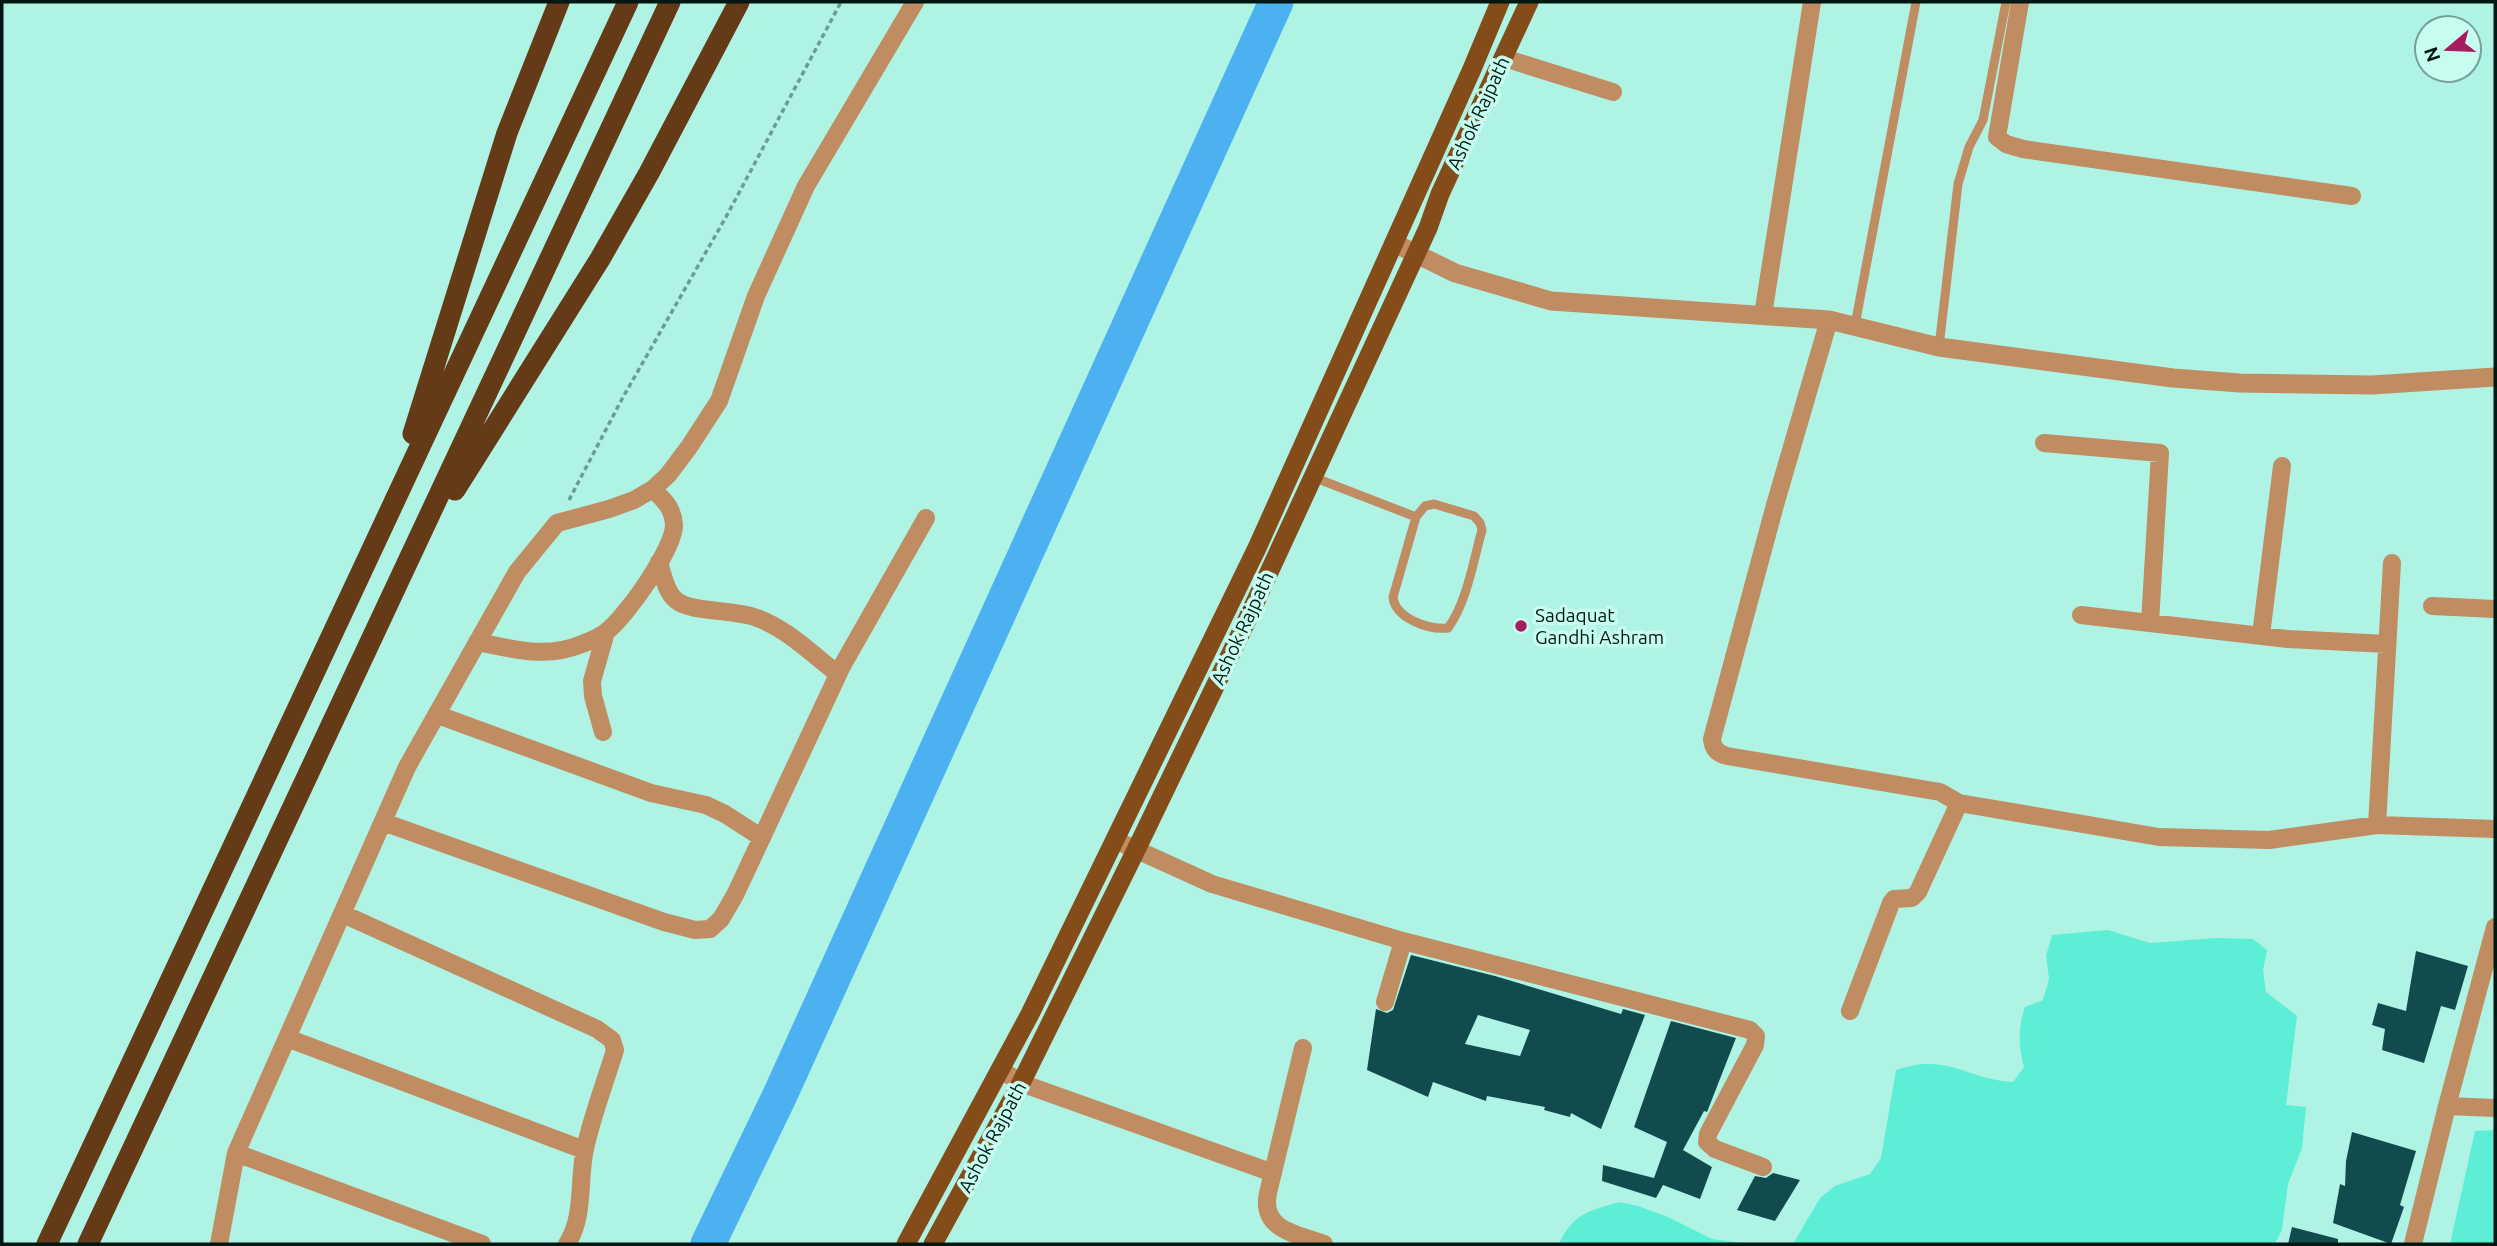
<svg xmlns="http://www.w3.org/2000/svg" width="2497" height="1246" viewBox="0 0 2497 1246" font-family="Ubuntu,sans-serif">
<style>
.green{fill:#5defd6}
.lines{fill:none;stroke-linecap:round;stroke-linejoin:round}
.river{stroke:#4cb1f0;stroke-width:35}
.building{fill:#124b4e;fill-rule:evenodd}
.path{stroke:#6b9e93;stroke-width:3.5;stroke-dasharray:5 3.5;stroke-linecap:butt}
.service{stroke:#c08c61;stroke-width:9}
.minor{stroke:#c08c61;stroke-width:18}
.tertiary{stroke:#c08c61;stroke-width:19}
.primary{stroke:#834c19;stroke-width:19}
.motorway{stroke:#643b16;stroke-width:21}
.poi-dot{fill:#a81b5c;stroke:#c7fdf1;stroke-width:2.5}
.labels{text-anchor:middle;dominant-baseline:central;stroke-width:7;stroke-linejoin:round;paint-order:stroke}
.street-label{font-size:19px;fill:#001813;stroke:#c7fdf1}
.poi-label{font-size:19px;fill:#001813;stroke:#c7fdf1;text-anchor:start}
</style>
<rect width="100%" height="100%" fill="#aef3e4"/>
<path class="green" d="M2108,930l42,13 66,-5 37,1 14,11 -4,20 3,22 31,24 -11,89 20,2 -4,41 -14,36 -6,46 -7,14h-482l27,-46 15,-12 35,-12 11,-16 15,-88c51,-18 72,10 117,12l11,-15c-6,-22 -6,-39 1,-60l18,-7 6,-21 -3,-23 6,-21z
M2495,1130v114h-45l25,-113z
M1620,1202l18,4 30,11 44,22 38,5h-191c14,-31 30,-33 61,-42z"/>
<g class="lines">
<path class="river" d="M708,1244l72,-149 496,-1093"/>
</g>
<path class="building" d="M2416,951l52,15 -13,44 -14,-4 -17,57 -42,-13 3,-21 -13,-4 6,-22 28,8z
M1411,955l84,21 126,38 2,-5 22,6 -44,114 -30,-16 -1,4 -26,-7 1,-3 -58,-11 -1,5 -53,-19 -5,15 -61,-27 9,-61 11,4 6,-3zM1478,1015l52,15 -10,26 -55,-12z
M1671,1021l65,17 -29,74 -3,-1 -21,39 29,17 -12,32 -37,-14 -7,13 -54,-17 1,-16 51,13 13,-36 -33,-15z
M2352,1132l64,19 -16,54 4,2 -13,37 -58,-21 7,-39 5,2 1,-25z
M1773,1173l27,7 -25,41 -38,-11 18,-34 11,2z
M2292,1227l46,12v5h-50z"/>
<g class="lines">
<path class="path" d="M569,500l53,-101 104,-182 115,-215"/>
<path class="service" d="M1855,325l61,-323
M1939,347l19,-163 11,-37 14,-27 23,-118
M1313,477l103,40 9,-11 9,-2 40,12 6,7 2,7c-9,32 -15,72 -34,98 -20,2 -53,-10 -55,-31l23,-80"/>
<path class="minor" d="M2020,2l-23,135 9,7 17,5 329,47
M1504,58l109,34
M1763,315l49,-313
M1829,320l-54,185 -63,234c1,10 5,14 15,17l213,36 19,11 200,34 110,3 108,-15 118,4
M2044,443l116,10 -10,170
M659,562c4,13 7,31 18,39 16,12 58,8 80,17 29,10 56,37 81,56
M2432,606l63,3
M2081,615l207,24 99,5
M2261,635l21,-169
M477,642c37,7 69,17 105,2 8,-3 18,-7 24,-12 20,-15 68,-83 68,-107 -1,-17 -10,-25 -21,-36
M438,715l213,78 55,12 19,9 37,24
M603,732l-10,-36 -1,-15 14,-49
M383,822l281,100 31,8 15,-1 11,-10 14,-24 107,-229 84,-148
M2377,825l15,-262
M1115,840l97,44 191,57 347,89 6,6 -1,9 -47,89 -1,8 8,7 48,18
M343,914l254,115 15,11 3,10c-10,33 -23,66 -30,99 -7,31 0,67 -18,95
M1385,1002l18,-61
M1850,1011l41,-108 3,-4 18,-1 6,-6 41,-89
M287,1038l297,112
M1303,1048l-35,145c-8,37 29,41 56,51
M1000,1069l21,14 252,90
M2447,1106l48,2
M236,1153l246,91
M219,1244l17,-91 171,-386 110,-195 40,-49 52,-14 25,-9 19,-11 15,-14 21,-28 30,-46 37,-105 50,-110 109,-184
M2413,1244l34,-138 48,-179"/>
<path class="tertiary" d="M1394,243l61,30 96,28 278,19 110,27 234,31 67,5 132,2 123,-8"/>
<path class="primary" d="M906,1244l124,-230 227,-466 215,-479 28,-67
M933,1244l88,-161 115,-233 111,-230 181,-392 12,-34 89,-192"/>
<path class="motorway" d="M413,434l94,-301 52,-131
M455,490l145,-231 49,-86 90,-171
M47,1244l581,-1242
M88,1244l582,-1242"/>
</g>
<circle class="poi-dot" cx="1521" cy="626" r="7"/>
<g class="labels">
<g class="street-label">
<text transform="translate(1478 113) rotate(-65)">Ashok Rajpath</text>
<text transform="translate(1242 628) rotate(-65)">Ashok Rajpath</text>
<text transform="translate(992 1137) rotate(-62)">Ashok Rajpath</text>
</g>
<g class="poi-label">
<text x="1535" y="615">Sadaquat<tspan x="1535" dy="22">Gandhi Ashram</tspan></text>
</g>
</g>
<rect width="2497" height="1246" fill="none" stroke="#001813" stroke-width="7"/>
<g transform="translate(2448 49) rotate(251)"><circle r="33" fill="#c7fdf1" stroke="#77a198" stroke-width="2"/>
<path d="M0-5L12 26L0 18L-12 26Z" fill="#a81b5c"/>
<text y="-10" font-size="19" font-weight="bold" text-anchor="middle" fill="#001813">N</text>
</g>
</svg>
